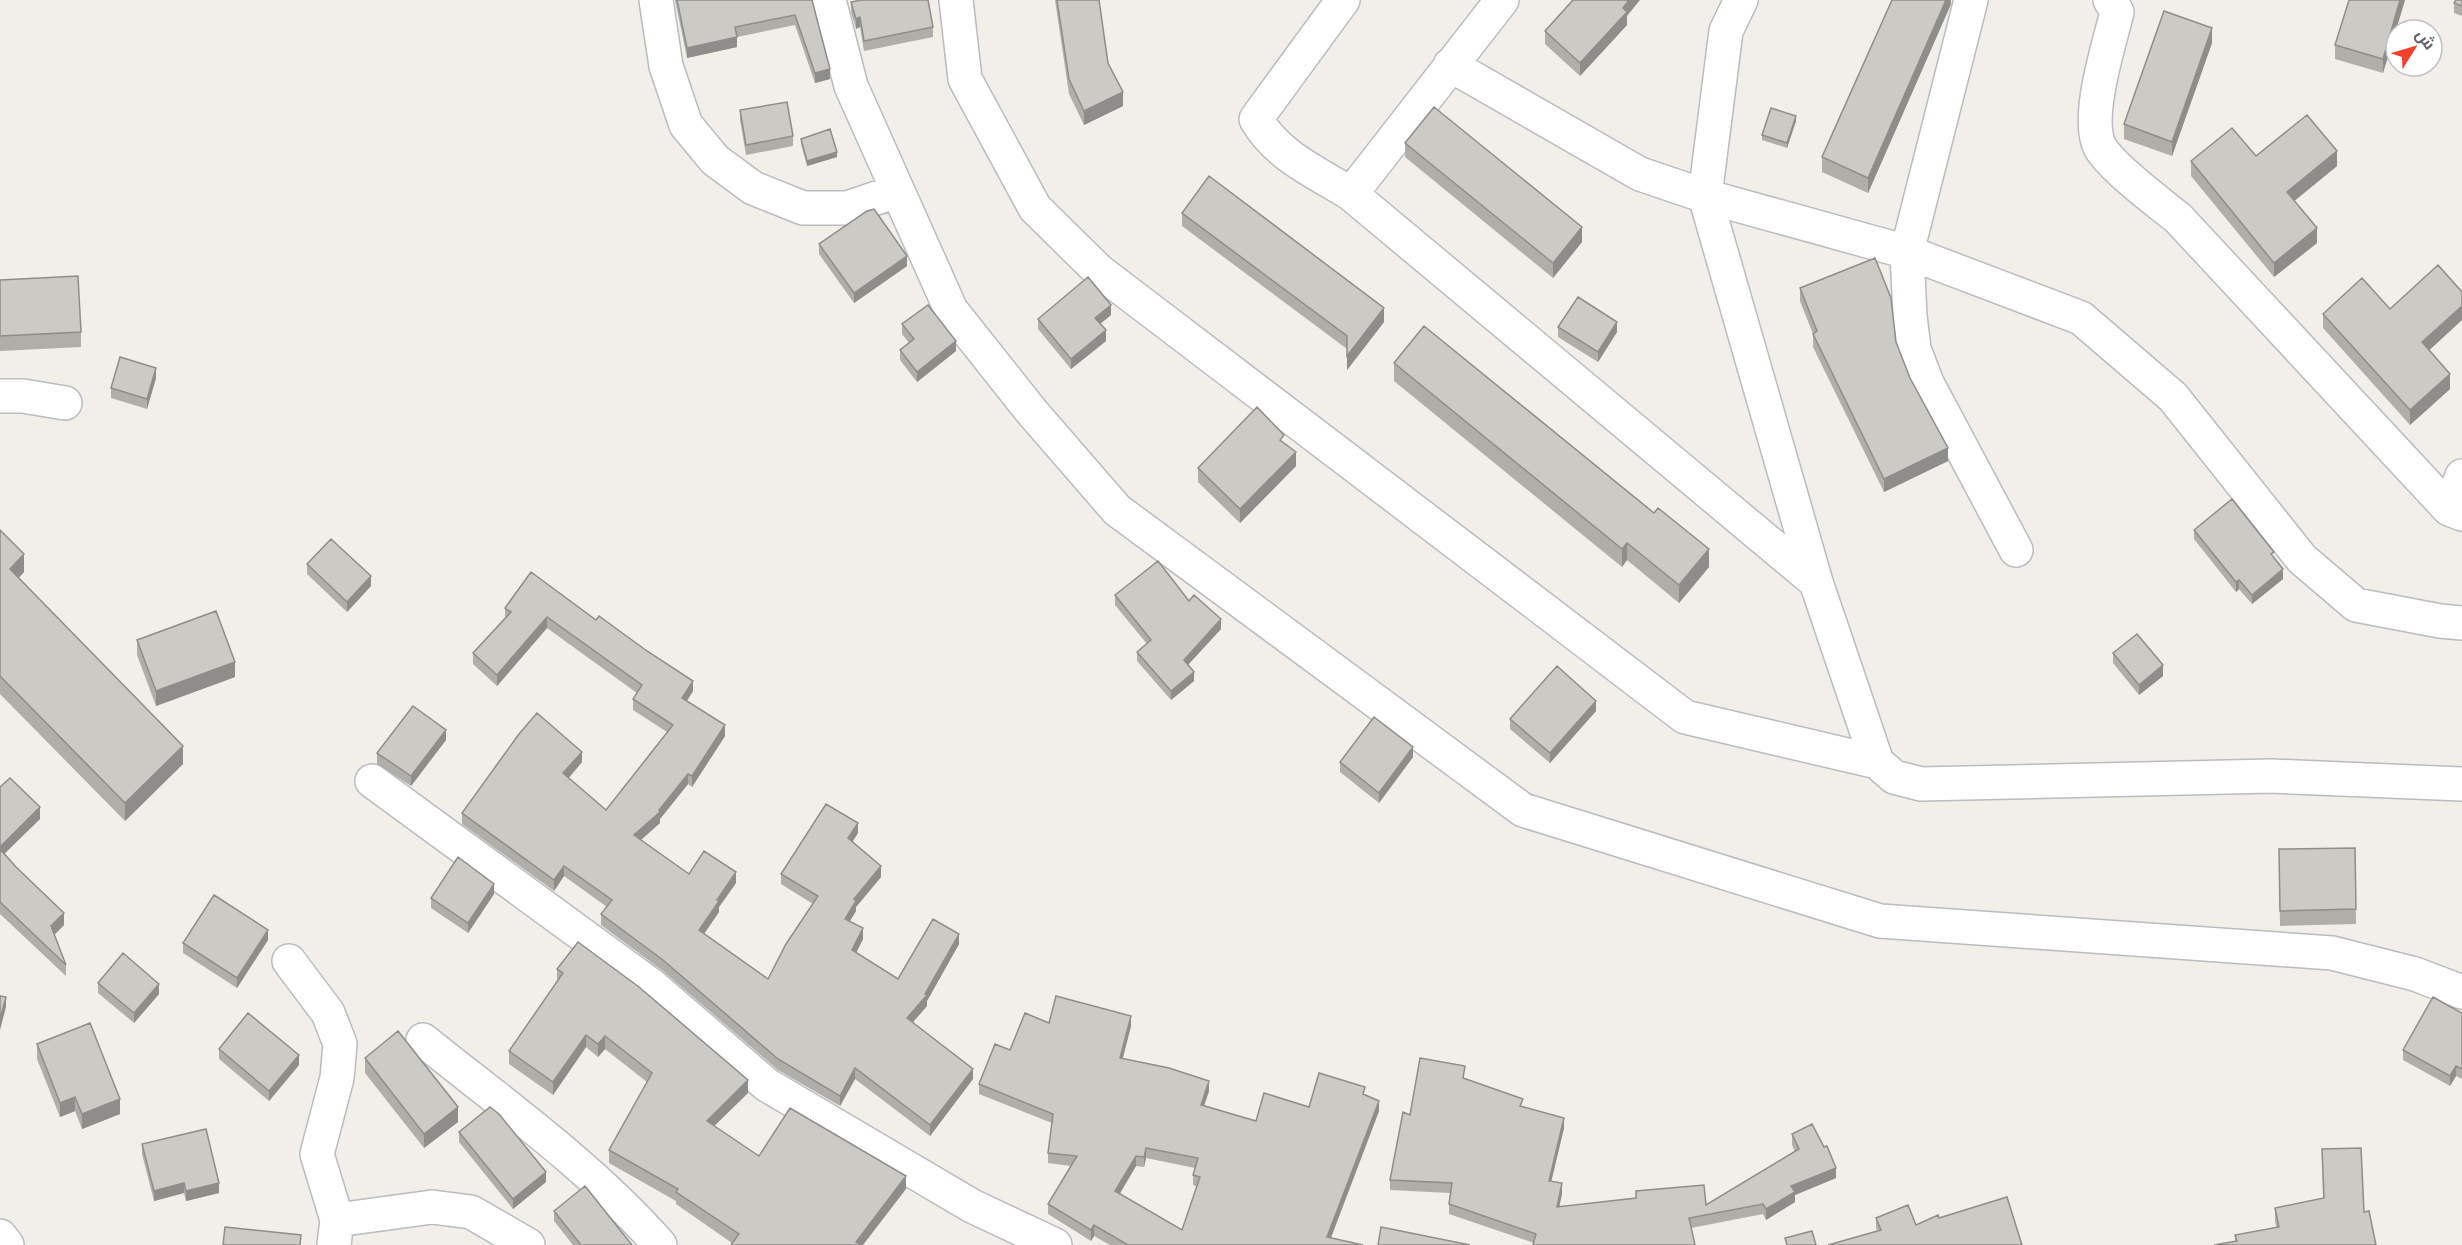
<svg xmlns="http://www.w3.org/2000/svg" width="2462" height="1245" viewBox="0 0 2462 1245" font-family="Jost,Cairo,sans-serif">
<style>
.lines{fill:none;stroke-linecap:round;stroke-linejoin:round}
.minor-casing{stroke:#b9bcc1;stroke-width:36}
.minor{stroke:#fff;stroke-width:33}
.wall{fill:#afaea9;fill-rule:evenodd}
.shaded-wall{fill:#8f8d89}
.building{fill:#cccac4;stroke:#8f8d89;stroke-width:1.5;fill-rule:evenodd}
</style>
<rect width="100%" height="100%" fill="#f1efe7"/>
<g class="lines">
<defs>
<path id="minor" d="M656,0l10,66 20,59 29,35 38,28 50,20h44l50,-17
M829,0l22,86 100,224 81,102 85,98 406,300 357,111 452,32 83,21 47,18
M956,0l9,79 70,129 64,63 586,446 192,45
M1343,0l-87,119c21,37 60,53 95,75l465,388
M1741,0l-15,31 -21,165 111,386 61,180 17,15 27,7 350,-8 191,8
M1971,0l-64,252 3,64 4,33 13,34 89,167
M2110,0l7,12c-8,33 -32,106 -17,135 11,20 58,55 78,71l271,291 13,5
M1450,65l190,109 65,22 202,56 174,66 92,79 129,162 54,46 84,16 22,2
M1351,194l151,-194
M0,396h23l42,7
M2449,509l13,-33
M372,781l279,204 116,100 205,121 83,39
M289,961l39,52 12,31 -3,34 -20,76 20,66
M423,1040c81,65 168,127 237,205
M0,1236l7,9
M334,1245l3,-25 95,-13 39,5 57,33"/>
</defs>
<use href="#minor" class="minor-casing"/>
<use href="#minor" class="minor"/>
</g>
<path class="wall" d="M675,0h137l18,79 -15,4 -20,-58 -58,12v10l-50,11z
M1055,0h44l9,63 15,43 -39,19 -15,-31z
M1951,0v4l-83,189 -46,-21v-15z
M2405,0l-22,73 -48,-14v-14z
M2462,0v16l-8,-3v-10z
M851,2l82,25v10l-69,14 -4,-24 -4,2 -5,-17z
M1627,16v9l-47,51 -35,-32v-13z
M2212,43l-40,113 -48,-17v-15z
M740,110l53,26v10l-47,9 -6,-35z
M1796,121l-9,27 -25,-8v-5z
M801,139l36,18 -30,9 -6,-22z
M1405,143l177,99 -29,36 -148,-121z
M2256,156l81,10 -43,35 23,42 -43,34 -83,-101v-15z
M1182,213l202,109 -37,48v-21l-165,-123z
M819,244l88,22 -53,37 -35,-49z
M0,280l81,52v15l-81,4z
M1800,288l110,90 38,83 -64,31 -71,-145v-13l-13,-33z
M2390,309l39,41 21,39 -40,36 -87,-97v-14z
M1111,315l-11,9 6,17 -35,28 -33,-40v-10z
M902,324l54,27 -39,31 -17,-22v-10l9,-7 -7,-9z
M1558,327l59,5 -19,30 -40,-25z
M1394,363l260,150 55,54 -30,36 -52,-43 -5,7 -228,-186z
M156,378l-9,31 -36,-11v-10z
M1284,443l12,23 -56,57 -42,-41v-14z
M0,530l24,42 -5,6 164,186 -58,57 -125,-127z
M2194,530l80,28 9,21 -31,25 -13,-15 -3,3 -42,-53z
M307,564l64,22 -24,26 -40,-38z
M531,572l162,119 -6,10 38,35 -33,51 -4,-3 -28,35v4l-19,17 48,34 47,9 -17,24v5l-15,22 64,45 45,-75 -32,-20v-10l77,-41 -6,9 29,35 -25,30v4l-6,10 13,18 -7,14 42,26 61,-35 -32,57v5l-15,17 61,56 -43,57 -75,-57 -15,27 -62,-36 -115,-99 -62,-46v-11l6,-7 -43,-31 -10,15 -92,-67v-11l120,-51 -13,16 37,32 61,-78 -34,-22v-11l4,-6 -90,-65 -50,58 -24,-22v-11l32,-35v-10z
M1115,595l74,6 32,28 -33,36 6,16 -23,19 -34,-39v-9l10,-8 -32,-39z
M137,640l98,37 -79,29 -19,-51z
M2113,653l50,23 -24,19 -26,-32z
M1596,711l-46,52 -40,-34v-10z
M446,740l-35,46 -34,-22v-11z
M1413,757l-34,46 -39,-31v-10z
M0,787l40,32 -36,35 60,71 -10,10 12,30v11l-66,-62z
M2355,848l1,76 -76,2 -1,-77z
M494,894l-26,39 -37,-25v-10z
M268,940l-31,48 -54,-35v-10z
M557,969l191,124 -34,33 45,30 147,33 -174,54 -56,-39v-3l-67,-38v-13l38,-68 -42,-33 -7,8 -12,-10 -33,48 -44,-31v-13l48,-69z
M98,983l61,11 -25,29 -36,-30z
M2462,1013v66l-6,-3 -6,10 -47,-26v-10z
M1049,1023l82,3 -8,32 86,33 -5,14 52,16 53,-14 56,-12 14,16 -48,127 32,7h-253l-16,-9 -3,5 -43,-27v-10l23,-38 -23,-3v-10l4,-30 -73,-29v-10l31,-34zM1146,1158l49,10 -2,7v10l4,2 -15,43 -63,-36 17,-28 8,1z
M37,1044l83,70 -38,15 -7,-18 -15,6 -23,-58z
M219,1049l80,16 -30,36 -50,-42z
M365,1058l93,64 -34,26 -59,-75z
M1465,1078l99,50 -13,53 11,13 -3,13 77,-9v-7l70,14 89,-53 -3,-7v-11l44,44 -41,17v7l-29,18 -3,-6 -72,14 -157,15 -85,-29v-10l1,-11 -60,-3v-10l20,-65z
M459,1132l87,50 -33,27 -54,-67z
M142,1144l77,49 -33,8 -2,-8 -30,8 -12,-47z
M2322,1149l42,63 -129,29v-6l41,-8 -1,-6v-13l48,-10z
M554,1211l78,34h-59l-19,-24z
M1876,1218l40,7 23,-7 83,27 -144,-14 -2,-3z"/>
<path class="shaded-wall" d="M1629,0h11l-13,16v9l-47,51v-13z
M1946,0h5v4l-83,189v-15z
M2400,0h5l-22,73v-14z
M860,17v10l-4,2v-10z
M2212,28v15l-40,113v-14z
M737,37v10l-50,11v-10z
M830,69v10l-15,4v-10z
M1123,92v14l-39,19v-14z
M1796,116v5l-9,27v-5z
M2337,151v15l-50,41v-15z
M837,152v5l-30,9v-5z
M1582,227v15l-29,36v-15z
M2317,228v15l-43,34v-14z
M907,256v10l-53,37v-10z
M1111,305v10l-16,13v-10z
M2462,306v14l-40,37v-15z
M1384,308v14l-37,48v-14z
M1617,322v10l-19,30v-10z
M1106,330v11l-35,28v-10z
M956,341v10l-39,31v-10z
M156,368v10l-9,31v-10z
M2450,374v15l-40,36v-15z
M1948,448v13l-64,31v-13z
M1296,452v14l-56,57v-14z
M1627,543v17l-5,7v-18z
M1709,549v18l-30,36v-18z
M24,554v18l-14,14v-17z
M2283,569v10l-31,25v-9z
M371,576v10l-24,26v-10z
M2239,580v9l-3,3v-10z
M547,617v11l-50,58v-11z
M1221,619v10l-37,40v-9z
M235,662v15l-79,29v-15z
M2163,665v11l-24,19v-10z
M1194,672v9l-23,19v-9z
M693,681v10l-11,17v-10z
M1596,701v10l-46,52v-10z
M725,725v11l-33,51v-11z
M446,730v10l-35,46v-10z
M183,746v18l-58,57v-18z
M1413,747v10l-34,46v-10z
M582,752v10l-19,22v-11z
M688,774v10l-28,35v4l-26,23v-11l25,-25z
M40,807v12l-40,39v-11z
M858,823v10l-10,16v-11z
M564,866v10l-10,15v-11z
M881,866v11l-25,30v4l-11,18v-10l9,-20z
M736,872v11l-17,24v5l-20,29v-11l18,-30z
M494,884v10l-26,39v-10z
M64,913v12l-13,13v-12z
M863,928v11l-11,22v-11z
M268,930v10l-31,48v-10z
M959,934v10l-32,57v5l-20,23v-11l18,-24z
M159,984v10l-25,29v-10z
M6,997v10l-6,23v-11z
M1131,1016v10l-11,42v-10z
M586,1035v12l-33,48v-13z
M605,1036v13l-7,8v-13z
M299,1055v10l-30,36v-10z
M2456,1066v10l-6,10v-10z
M855,1068v11l-15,27v-10z
M973,1069v10l-43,57v-11z
M748,1080v13l-41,40v-12z
M1209,1081v10l-8,24v-10z
M75,1097v14l-15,6v-14z
M120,1099v15l-38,15v-15z
M1379,1101v10l-51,134 -1,-8z
M458,1107v15l-34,26v-14z
M1564,1118v10l-15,63v-10z
M1146,1148v10l-2,9v-10z
M1136,1156v10l-21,36v-11z
M1836,1168v10l-41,17v7l-29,18v-11l25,-23z
M546,1172v10l-33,27v-10z
M906,1176v13l-43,56h-7v-3z
M184,1183v10l-30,8v-10z
M219,1183v10l-33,8v-10z
M1562,1183v11l-5,23v-10z
M1094,1225v11l-3,5v-11z"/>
<path class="building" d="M677,0h135l18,69 -15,4 -20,-58 -60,12 2,10 -50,11z
M861,0h67l5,27 -69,14 -4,-24 -4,2 -5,-17z
M1057,0h42l9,63 15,29 -39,19 -15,-32z
M1573,0h56l-6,8 4,4 -47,51 -35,-32z
M1892,0h54l-78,178 -46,-21z
M2349,0h51l-17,59 -48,-14z
M2456,0h6v6l-8,-3z
M2164,11l48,17 -40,114 -48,-18z
M787,102l6,34 -47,9 -6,-35z
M1434,107l148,120 -29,36 -148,-120z
M1771,108l25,8 -9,27 -25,-8z
M2307,115l30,36 -50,41 30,36 -43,35 -83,-102 41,-33 24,28z
M830,129l7,23 -30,9 -6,-22z
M1209,176l175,132 -37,48v-20l-165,-123z
M874,209l33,47 -53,37 -35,-49 48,-33z
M1875,258l16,40 5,44 14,36 38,70 -64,31 -71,-145 4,-3 -17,-43z
M2438,265l24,27v14l-40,36 28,32 -40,36 -87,-96 39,-36 28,31z
M78,276l3,56 -81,4v-56z
M1088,277l23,28 -16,13 11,12 -35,29 -33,-40z
M1578,297l39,25 -19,30 -40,-25z
M928,305l28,36 -39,31 -17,-22 14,-11 -12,-15z
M1424,326l230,187 4,-5 51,41 -30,36 -52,-42 -5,6 -228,-186z
M120,357l36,11 -9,31 -36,-11z
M1257,407l27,28 -4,5 16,12 -56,57 -42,-41z
M2232,499l42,53 -3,2 12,15 -31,26 -13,-15 -3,2 -42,-52z
M0,530l24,24 -14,15 173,177 -58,57 -125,-127z
M331,539l40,37 -24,26 -40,-38z
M1158,561l31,40 5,-6 27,24 -37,41 10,12 -23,19 -34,-39 14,-12 -36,-45z
M531,572l65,48 3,-4 48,35 46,30 -11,17 43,27 -33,51 -4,-2 -29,36 1,2 -26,23 55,39 15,-23 32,21 -19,28 2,1 -20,29 69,49 18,-35 32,-48 -37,-22 45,-70 32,19 -10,15 33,28 -27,33 2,2 -11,18 18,9 -11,22 46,29 35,-60 26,15 -34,60 2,1 -20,23 66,51 -43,56 -75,-57 -15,28 -62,-37 -115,-99 -62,-46 11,-14 -48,-34 -10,14 -92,-67 57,-79 18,-21 45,39 -19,21 43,37 67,-85 -40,-26 9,-14 -95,-68 -50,58 -24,-22 38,-41 -6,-4z
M216,611l19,51 -79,29 -19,-51z
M2137,634l26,31 -24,20 -26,-32z
M1557,666l39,35 -46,52 -40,-34z
M413,706l33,24 -35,46 -34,-23z
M1374,717l39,30 -34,46 -39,-31z
M10,778l30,29 -40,40v-60z
M2355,848l1,61 -76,2 -1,-62z
M0,849l16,18 48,46 -13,13 15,39 -66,-63z
M458,857l36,27 -26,39 -37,-25z
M214,895l54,35 -31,48 -54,-35z
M578,942l61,45 109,93 -41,41 52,35 31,-48 116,68 -50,66 5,3h-130l8,-11 -63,-42 2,-3 -69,-39 43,-77 -47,-37 -7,8 -12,-9 -33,47 -44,-31 54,-78 -6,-4z
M123,953l36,31 -25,29 -36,-30z
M0,996l6,1 -6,22z
M1056,996l75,20 -11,42 49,10 40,13 -8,24 55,16 8,-28 45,14 10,-34 46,14 -2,7 16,7 -52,136 36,8h-235l-34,-20 -3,5 -43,-26 29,-48 -29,-3 5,-39 -74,-30 16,-40 15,6 15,-37 24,10zM1146,1148l52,10 -5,17 7,2 -18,53 -67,-39 21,-35 8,1z
M2433,997l29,16v56l-6,-3 -6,10 -47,-26z
M248,1013l51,42 -30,36 -50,-42z
M90,1023l30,76 -38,15 -7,-17 -15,6 -23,-59z
M398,1031l60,76 -34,27 -59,-76z
M1420,1058l45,8 -2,12 60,21 -3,7 44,12 -15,63 13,2 -5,24 79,-9v-7l68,-6 2,20 93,-56 -7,-15 20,-10 12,23 3,-1 9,22 -45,18 4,6 -29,17 -3,-5 -74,14 6,27h-162l3,-11 -87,-30 3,-21 -62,-3 13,-68 7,3z
M490,1107l9,7 47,58 -33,27 -54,-67z
M206,1129l13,54 -33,8 -2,-8 -30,8 -12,-47z
M2361,1148l3,64 5,-1 7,34h-162l23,-4 -2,-6 44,-8 -4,-19 49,-10 -2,-49z
M585,1186l47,59h-51l-27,-34z
M2007,1197l15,48h-194l53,-15 -5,-12 32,-13 8,20 22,-10 1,3z
M225,1227l76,8 -1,10h-77z
M1381,1227l89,18h-92z
M1812,1231l4,14h-29l-2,-7z"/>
<g transform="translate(2414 48) rotate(53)"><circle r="28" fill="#ffffff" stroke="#bfc0c3" stroke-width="1.5"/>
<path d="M0-4.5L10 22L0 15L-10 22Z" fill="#f43f2b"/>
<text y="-9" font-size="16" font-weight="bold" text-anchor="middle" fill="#5e6268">ش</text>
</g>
</svg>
